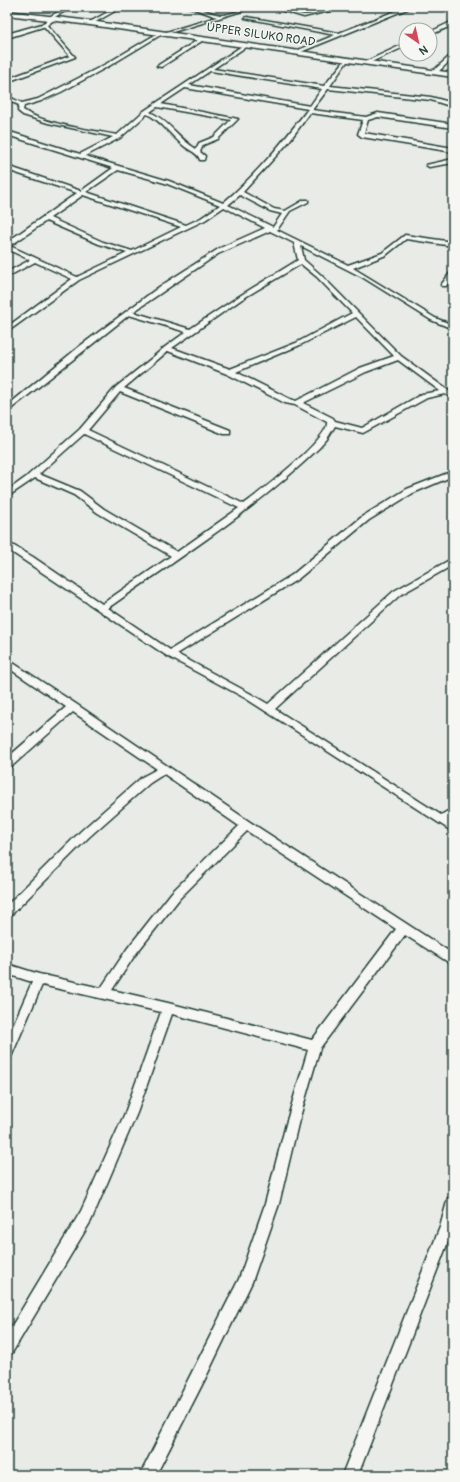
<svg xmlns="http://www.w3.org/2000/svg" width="460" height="1482" viewBox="0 0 460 1482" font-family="Pangolin,sans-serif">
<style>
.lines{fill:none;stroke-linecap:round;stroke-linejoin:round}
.street-casing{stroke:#1f3d34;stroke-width:3}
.secondary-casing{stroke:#1f3d34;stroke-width:3}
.primary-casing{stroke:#1f3d34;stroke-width:3}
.street{fill:#f6f6f2;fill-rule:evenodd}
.secondary{fill:#f6f6f2;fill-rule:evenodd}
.primary{fill:#f6f6f2;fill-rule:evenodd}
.labels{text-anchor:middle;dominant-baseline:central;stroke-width:3;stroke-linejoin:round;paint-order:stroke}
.far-street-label{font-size:12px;fill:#1f3d34;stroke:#f6f6f2}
</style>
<rect width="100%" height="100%" fill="#e9ebe7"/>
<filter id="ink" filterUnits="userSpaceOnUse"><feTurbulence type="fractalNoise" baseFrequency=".025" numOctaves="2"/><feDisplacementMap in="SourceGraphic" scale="8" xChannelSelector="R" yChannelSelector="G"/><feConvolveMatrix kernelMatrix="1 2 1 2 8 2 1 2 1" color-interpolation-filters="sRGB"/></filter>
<g filter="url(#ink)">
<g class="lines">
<defs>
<path id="street" d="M67,7h5l-19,11 -4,-1z
M117,7h5l-30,17 -4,-1z
M189,7c11,0 20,6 31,8 10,1 24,-8 35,-8l-92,28v-2l54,-16z
M270,7c12,0 23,7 34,8 13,0 27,-8 41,-8l-41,10z
M406,7h6l-114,46 -2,-2 39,-16 -90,-17 2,-1 92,16z
M451,22h2v3l-23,10v-3z
M42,24h4l29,33 -68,25v-3l63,-23z
M160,32l2,2 -53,32 -48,26 -20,9 -17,5 -1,4c20,14 68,20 94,25l27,-24 101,-67 2,2 -34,23 111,17 23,-28 2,1 -19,27 101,11 22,6v4l-22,-7 -103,-11 -16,21 54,7 12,-4 75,11v4l-75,-11 -10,3 -4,13 89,15v4l-91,-15 -4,-3 5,-14 -53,-7 -23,31 -44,48 31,17 11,2 19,-11h4v2l-18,9 -13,19 71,35 34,-12 23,-18 48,7v4l-47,-7 -20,16 -33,13 82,50 18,7v4l-22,-9 -69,-43 -61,-31 3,14 17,15 80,81 52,38v5l-8,-5 -18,4 -64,35 -28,-7 -8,13 -8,9c-64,62 -139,109 -211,160l62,42 122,-75 71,-59 44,-27 46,-18v5l-40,17 -44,27 -71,59 -121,75 74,40 17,10 126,-113 59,-33v7l-53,30 -125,114 166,106 12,-7v10l-3,3 3,2v9l-208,-134 -78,-42 -160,-107v-7l26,15 69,47 69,-48 -73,-43 -24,-18 -39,-17 -28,19v-6l18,-13 55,-49 36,-42 36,-29 13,-11 21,-15 -57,-17 -122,97v-6l73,-60 79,-59 61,-39 45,-20 -41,-21 -19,13 -126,60 -72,52v-5l65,-48 -37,-17 -28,15v-5l23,-12 -23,-11v-7l70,-49 -70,-23v-4l74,25 32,-23 -106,-33v-4l73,23 33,-17 -65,-14 -25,-8 -5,-4 1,-6 -12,-5v-4l15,7 16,-4 68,-35zM210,71h1l111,18 -12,17 -121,-21zM185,88l123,21c-26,34 -52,66 -85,94l-54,-22 -84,-25 35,-18 27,-24c15,7 24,22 37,32 6,5 14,7 16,14h4l1,-4 -5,-4 3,-7 15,-6 20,-20 -77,-15zM157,107l74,13 -17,17 -15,6 -3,6c-17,-10 -28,-29 -46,-37zM118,170l47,13 55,22 -19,13 -15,7 -100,-33zM83,195l98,32 -49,24 -29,-9 -53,-24zM240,195l30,16 12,3 -9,13 -2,-1 -43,-21zM46,221l53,23 28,9 -50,24 -67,-31zM270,231l24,12 4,17 -60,37 -48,32 -57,-17 85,-58zM301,264l16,13 35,36 -56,30 -66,26 -58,-21 70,-49zM356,317l38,39 -34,12 -64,33 -6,-2 -54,-27 64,-27zM168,351l59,23 58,29 10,2 32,17c3,16 -68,71 -83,82l-156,-74 32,-38 104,42h6v-4l-106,-42zM398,360l42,31 -18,3 -60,34 -27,-7 -2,-3 -30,-15 63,-31zM84,434l155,74 -62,44 -73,-43 -24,-18 -41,-17z
M201,38l4,1 -44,28 -4,-1z
M406,43v3l-37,17 -4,-1z
M451,55h2v3l-16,15h-4v-2z
M453,159v4l-24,4 -3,-2z
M453,271v6l-7,9h-4l-1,-1 10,-13z
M7,659l69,45 174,118 203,132v11l-48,-30 -85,113 -22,76 -19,80 -27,78 -46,95 -50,98h-16l99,-196 26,-75 21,-80 22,-74 -136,-36 -35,99 -46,108 -79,132 -5,2v-21l74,-123 44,-98 36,-101 -119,-27 -31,72 -4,2v-20l25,-57 -25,-8v-10l32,10 62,14 26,-39 45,-57 67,-66 -75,-52 -14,9 -61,54 -78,78 -4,2v-12l74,-74 61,-54 15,-8 -84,-57 -62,55 -4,1v-10l59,-51 -59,-40zM247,831l149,98 -84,111 -144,-37 -56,-13 23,-35 45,-57z
M453,1196v33l-95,246h-16l98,-248 8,-29z"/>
<path id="secondary" d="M50,18l5,1 -9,7 -39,12v-4l35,-10z"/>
<path id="primary" d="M7,11l83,10 363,52v4l-363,-52 -83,-10z"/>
</defs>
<use href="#street" class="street-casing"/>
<use href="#secondary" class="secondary-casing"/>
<use href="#primary" class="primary-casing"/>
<use href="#street" class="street"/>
<use href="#secondary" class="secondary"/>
<use href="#primary" class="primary"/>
</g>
</g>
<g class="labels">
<g class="far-street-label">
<text transform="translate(261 35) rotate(8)">UPPER SILUKO ROAD</text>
</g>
</g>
<rect width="460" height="1482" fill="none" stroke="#f6f6f2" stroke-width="24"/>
<rect x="12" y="12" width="436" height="1458" fill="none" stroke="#1f3d34" stroke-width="1.5" filter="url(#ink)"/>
<g transform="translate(418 42) rotate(146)"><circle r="19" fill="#f6f6f2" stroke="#a0aca6"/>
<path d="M0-3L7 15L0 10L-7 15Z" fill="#d1495b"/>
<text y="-6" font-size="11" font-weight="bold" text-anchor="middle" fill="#1f3d34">N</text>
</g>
</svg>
